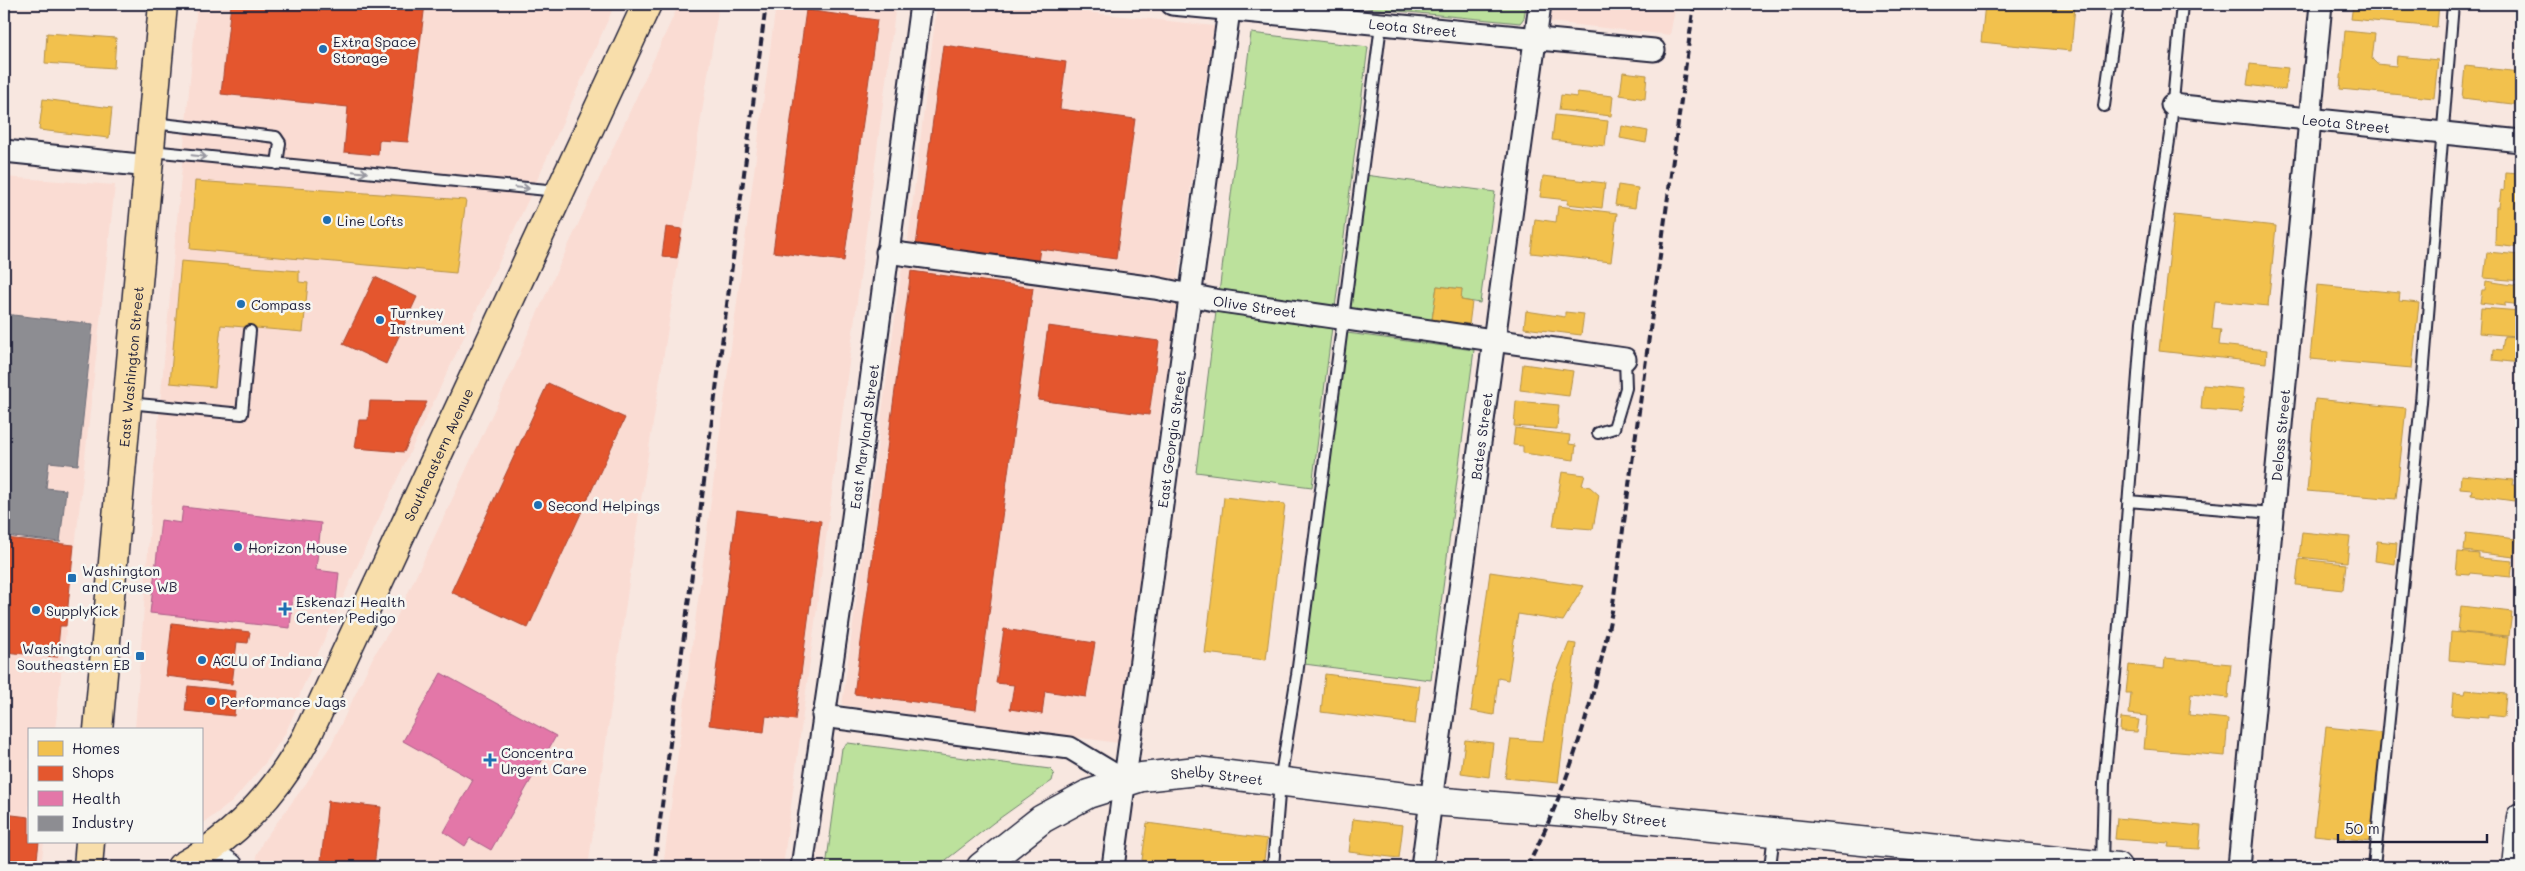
<svg xmlns="http://www.w3.org/2000/svg" width="2525" height="871" viewBox="0 0 2525 871" font-family="Mali,sans-serif">
<style>
.built{fill:#fadcd3}
.green{fill:#bce19c;stroke:#6f826c}
.homes{fill:#f2c14e;stroke:#b49148}
.shops{fill:#e4572e;stroke:#aa4732}
.health{fill:#e377a8;stroke:#a95e87}
.industry{fill:#8d8d92;stroke:#6d6d78}
.lines{fill:none;stroke-linecap:round;stroke-linejoin:round}
.lane-casing{stroke:#22223b;stroke-width:14}
.street-casing{stroke:#22223b;stroke-width:25}
.secondary-casing{stroke:#22223b;stroke-width:31}
.primary-casing{stroke:#22223b;stroke-width:31}
.lane{stroke:#f6f6f2;stroke-width:10}
.street{stroke:#f6f6f2;stroke-width:21}
.secondary{stroke:#f6f6f2;stroke-width:28}
.primary{stroke:#f8deab;stroke-width:28}
.rail{stroke:#22223b;stroke-width:4;stroke-dasharray:8 4;stroke-linecap:butt}
.oneway{stroke:#9797a0}
.poi-dot{fill:#1f6fb2;stroke:#f6f6f2;stroke-width:2}
.labels{text-anchor:middle;dominant-baseline:central;stroke-width:5;stroke-linejoin:round;paint-order:stroke}
.street-label{font-size:14px;fill:#22223b;stroke:#f6f6f2}
.poi-label{font-size:14px;fill:#22223b;stroke:#f6f6f2;text-anchor:start}
</style>
<rect width="100%" height="100%" fill="#f8e7e0"/>
<filter id="ink" filterUnits="userSpaceOnUse"><feTurbulence type="fractalNoise" baseFrequency=".02" numOctaves="2"/><feDisplacementMap in="SourceGraphic" scale="10" xChannelSelector="R" yChannelSelector="G"/><feConvolveMatrix kernelMatrix="1 2 1 2 8 2 1 2 1" color-interpolation-filters="sRGB"/></filter>
<g filter="url(#ink)">
<path class="built" d="M197,4h418l-85,192 -156,333 -73,162 -5,18 -11,25 -19,28 -34,40 -31,23v-95h-66l19,-261z
M679,4h40l-79,502 -52,361h-327l-5,-11 7,-15 42,-56 26,-40 43,-90 17,-26 125,-265 10,-26z
M776,4h120l-113,863h-120z
M937,4h77l200,22 -37,257 -270,-35z
M1552,4h124l-6,31 -121,-13z
M4,177l111,8 -60,545h-26v112h15l-3,25h-37z
M902,267l276,38 -60,438 -276,-38z"/>
<path class="green" d="M1326,4h200l-2,14 -4,5z
M1251,33l117,14 -33,261 -116,-15z
M1365,175l130,17 -15,111 -19,-3 1,-11 -25,-3 -5,34 -84,-11z
M1216,312l116,15 -20,160 -116,-15z
M1347,333l127,17 -43,330 -127,-16z
M848,743l202,26 4,4 -2,8 -3,2 -56,40 -56,44h-111l16,-119z"/>
<path class="homes" d="M1985,4l90,2 -4,45 -90,-9z
M2353,4h86l-2,23 -86,-8z
M2345,31l30,3 -3,25 5,5 19,2 1,-10 41,4 -4,38 -94,-9z
M47,33l69,5 -2,30 -69,-5z
M2250,64l38,4 -3,22 -38,-5z
M2465,66l56,6v33l-59,-7z
M1623,72l24,3 -2,24 -25,-4z
M1577,92l36,4 -2,20 -52,-6 2,-15 16,2z
M43,99l69,9 -3,30 -70,-8z
M1555,115l53,6 -3,25 -53,-6z
M1622,126l26,5 -2,12 -26,-5z
M2505,172l16,1v75l-26,-3 1,-38h3l2,-17 3,1z
M1543,176l62,7 -3,25 -35,-4 1,-4 -28,-3z
M195,181l271,19 -10,73 -266,-24z
M1618,185l20,3 -3,20 -20,-3z
M1558,206l59,7 -6,49 -80,-9 4,-34 21,3z
M2174,215l102,11 -8,80 -53,-5 -3,28 9,1 -2,15 48,5 -1,13 -107,-12z
M2487,252l34,3v26l-37,-3z
M181,261l118,10v11l9,1 -5,49 -82,-7 -6,62 -45,-4z
M2486,281l33,5 -1,4h3v15l-16,-2v3l-25,-3 2,-13h3z
M2317,285l83,8 -1,8 20,2 -7,65 -102,-9z
M1437,286l25,3 -1,11 11,2 -3,23 -37,-5z
M2481,308l40,3v23h-5v2l-37,-3z
M1526,311l39,6v-5l19,2 -3,21 -57,-7z
M2504,336l17,1v26l-28,-3 1,-11 8,1z
M1523,364l50,7 -4,25 -49,-6z
M2203,385l41,4 -2,23 -41,-3z
M2315,399l91,9 -10,91 -89,-8z
M1516,401l43,4 -2,24 -43,-3z
M1515,428l55,7 -1,9 7,1 -2,15 -51,-7v-7l-10,-1z
M1562,472l23,3 -3,10 8,2 9,8 -6,34 -40,-3z
M2461,475l52,5 -1,5h3l-1,16 -43,-6 1,-5 -12,-1z
M1224,497l61,7 -19,156 -61,-7z
M2302,532l48,5 -3,25 -48,-5z
M2466,533l50,6 -2,18 -50,-6z
M2377,541l20,2 -2,21 -20,-3z
M2458,552l21,2v4l34,3 -2,16 -41,-4 -1,2 -13,-1z
M2299,559l47,5 -3,26 -47,-5z
M1490,572l94,14 -21,35 -45,-7 -10,66 -10,-2 -4,37 -23,-4z
M2461,606l51,6 -3,24 -51,-4z
M2451,632l57,5 -3,28 -56,-5z
M1569,643l7,1 -18,139 -53,-5 6,-39 32,2 10,-59z
M2165,658l66,6 -3,34 -37,-4 -2,21 39,4 -3,37 -81,-7 3,-33 -18,-2 2,-21h-5l3,-28 35,4z
M1325,674l95,12 -5,38 -94,-12z
M2466,690l40,4 -2,23 -16,-2v3l-37,-3 2,-22 12,1z
M2121,718l18,2 -2,12 -17,-1z
M2326,727l56,6 -11,108 -57,-6z
M1465,740l28,3 -4,34 -28,-4z
M2117,818l84,8 -2,23 -31,-2 1,-4 -54,-4z
M1353,819l50,6 -4,33 -50,-6z
M1147,823l120,16 -4,28h-122z"/>
<path class="shops" d="M231,4h194l-17,138 -29,-2 -1,15 -34,-3 4,-45 -127,-13z
M806,10l71,10 -33,241 -71,-9z
M943,45l123,17 -6,47 75,10 -19,140 -76,-10 -2,13 -122,-16z
M666,227l16,2 -5,29 -15,-2z
M911,271l122,17 -57,422 -122,-16z
M375,277l42,20 -31,67 -43,-20z
M1048,326l111,15 -10,74 -111,-15z
M548,383l77,35 -97,210 -77,-36z
M370,401l57,1 -23,50 -49,-4 4,-28h9z
M737,510l84,11 -26,199 -29,-4 -2,16 -55,-7z
M4,538l70,7 -8,81h-6l-3,31 -53,-5z
M172,623l78,9 -2,11 -11,-1 -5,42 -66,-8z
M1004,629l91,14 -9,54 -41,-6 -3,23 -32,-5 4,-24 -18,-2z
M188,686l48,5 -2,25 -49,-5z
M328,801l53,6 -7,60 -53,-7z
M4,814l25,3v25h10l-3,25h-32z"/>
<path class="health" d="M183,507l138,16 -5,47 23,3 -3,28 -43,-5 -3,32 -140,-15 11,-93 20,3z
M441,673l115,63 -65,114 -21,-12 -5,8 -21,-14 29,-52 -70,-39z"/>
<path class="industry" d="M4,314l89,10 -15,141 -29,-3 -3,26 20,2 -6,52 -56,-6z"/>
<g class="lines">
<defs>
<path id="lane" d="M2104,106l14,-102
M153,123l123,14 4,6 -3,21
M151,151l406,40
M128,403l114,11 8,-83
M1598,433l16,-5 12,-40 -1,-29
M2128,501l145,12
M2102,865l2,-82 12,-119 26,-342 28,-188 12,-130
M1273,867l7,-85 17,-107 84,-650
M1770,867l4,-33
M2374,867l47,-465 32,-398"/>
<g id="street">
<path id="s1" d="M1172,4l482,46"/>
<path id="s2" d="M2172,105l349,36"/>
<path d="M4,151l145,15"/>
<path id="s3" d="M887,252l268,36 59,12 411,59"/>
<path d="M823,716l247,32 55,33"/>
<path id="s4" d="M802,867l47,-320 72,-543"/>
<path id="s5" d="M1113,867l116,-857"/>
<path id="s6" d="M1422,867l118,-863"/>
<path id="s7" d="M2239,867l82,-863"/>
</g>
<g id="secondary">
<path d="M207,852l22,15"/>
<path id="s8" d="M981,867l61,-48 46,-25 54,-17 55,-6 248,31 160,13 512,52"/>
<path d="M2516,867l5,-50"/>
</g>
<g id="primary">
<path id="s9" d="M98,730l65,-726"/>
<path d="M88,867l2,-25"/>
<path id="s10" d="M181,867c54,-30 97,-76 126,-131l340,-732"/>
</g>
</defs>
<use href="#lane" class="lane-casing"/>
<use href="#street" class="street-casing"/>
<use href="#secondary" class="secondary-casing"/>
<use href="#primary" class="primary-casing"/>
<use href="#lane" class="lane"/>
<use href="#street" class="street"/>
<use href="#secondary" class="secondary"/>
<use href="#primary" class="primary"/>
<path class="rail" d="M654,867l112,-863
M1527,867c42,-81 67,-167 85,-256l82,-607"/>
</g>
<defs><path id="oneway-shaft" d="M-6 0H5M1.5-3L5.5 0L1.5 3" fill="none" stroke-width="1.6" stroke-linecap="round" stroke-linejoin="round" transform="scale(1.25)"/></defs>
<g class="oneway">
<use href="#oneway-shaft" transform="translate(199 156) rotate(6)"/>
<use href="#oneway-shaft" transform="translate(360 172) rotate(6)"/>
<use href="#oneway-shaft" transform="translate(522 188) rotate(5)"/>
</g>
</g>
<g class="poi-dot">
<circle cx="323" cy="49" r="5"/>
<circle cx="327" cy="220" r="5"/>
<circle cx="241" cy="304" r="5"/>
<circle cx="380" cy="320" r="5"/>
<circle cx="538" cy="505" r="5"/>
<circle cx="238" cy="547" r="5"/>
<rect x="67" y="573" width="10" height="10" rx="2.5"/>
<path d="M282.5 601.5h5v5h5v5h-5v5h-5v-5h-5v-5h5z"/>
<circle cx="36" cy="610" r="5"/>
<rect x="135" y="651" width="10" height="10" rx="2.5"/>
<circle cx="202" cy="660" r="5"/>
<circle cx="211" cy="701" r="5"/>
<path d="M487.5 752.5h5v5h5v5h-5v5h-5v-5h-5v-5h5z"/>
</g>
<g class="labels">
<g class="street-label">
<text stroke="none"><textPath href="#s1" startOffset="242">Leota Street</textPath></text>
<text stroke="none"><textPath href="#s2" startOffset="175">Leota Street</textPath></text>
<text stroke="none"><textPath href="#s3" startOffset="372">Olive Street</textPath></text>
<text stroke="none"><textPath href="#s9" startOffset="365">East Washington Street</textPath></text>
<text stroke="none"><textPath href="#s6" startOffset="435">Bates Street</textPath></text>
<text stroke="none"><textPath href="#s4" startOffset="435">East Maryland Street</textPath></text>
<text stroke="none"><textPath href="#s7" startOffset="434">Deloss Street</textPath></text>
<text stroke="none"><textPath href="#s5" startOffset="432">East Georgia Street</textPath></text>
<text stroke="none"><textPath href="#s10" startOffset="495">Southeastern Avenue</textPath></text>
<text stroke="none"><textPath href="#s8" startOffset="262">Shelby Street</textPath></text>
<text stroke="none"><textPath href="#s8" startOffset="668">Shelby Street</textPath></text>
</g>
<g class="poi-label">
<text x="333" y="41">Extra Space<tspan x="333" dy="16">Storage</tspan></text>
<text x="337" y="220">Line Lofts</text>
<text x="251" y="304">Compass</text>
<text x="390" y="312">Turnkey<tspan x="390" dy="16">Instrument</tspan></text>
<text x="548" y="505">Second Helpings</text>
<text x="248" y="547">Horizon House</text>
<text x="82" y="570">Washington<tspan x="82" dy="16">and Cruse WB</tspan></text>
<text x="296" y="601">Eskenazi Health<tspan x="296" dy="16">Center Pedigo</tspan></text>
<text x="46" y="610">SupplyKick</text>
<text x="130" y="648" text-anchor="end">Washington and<tspan x="130" dy="16">Southeastern EB</tspan></text>
<text x="212" y="660">ACLU of Indiana</text>
<text x="221" y="701">Performance Jags</text>
<text x="501" y="752">Concentra<tspan x="501" dy="16">Urgent Care</tspan></text>
</g>
</g>
<rect width="2525" height="871" fill="none" stroke="#f6f6f2" stroke-width="20"/>
<rect x="10" y="10" width="2505" height="851" fill="none" stroke="#22223b" stroke-width="2" filter="url(#ink)"/>
<rect x="28" y="728" width="175" height="115" fill="#f6f6f2" stroke="#a1a1a9"/>
<rect x="38" y="741" width="25" height="15" fill="#f2c14e" stroke="#a1a1a9"/>
<text x="72" y="754" font-size="15" fill="#22223b">Homes</text>
<rect x="38" y="766" width="25" height="15" fill="#e4572e" stroke="#a1a1a9"/>
<text x="72" y="778" font-size="15" fill="#22223b">Shops</text>
<rect x="38" y="791" width="25" height="15" fill="#e377a8" stroke="#a1a1a9"/>
<text x="72" y="804" font-size="15" fill="#22223b">Health</text>
<rect x="38" y="816" width="25" height="15" fill="#8d8d92" stroke="#a1a1a9"/>
<text x="72" y="828" font-size="15" fill="#22223b">Industry</text>
<path d="M2338 834v8h149v-8" fill="none" stroke="#22223b" stroke-width="2.5"/>
<text x="2345" y="834" font-size="15" fill="#22223b" stroke="#f6f6f2" stroke-width="4" paint-order="stroke">50 m</text>
</svg>
